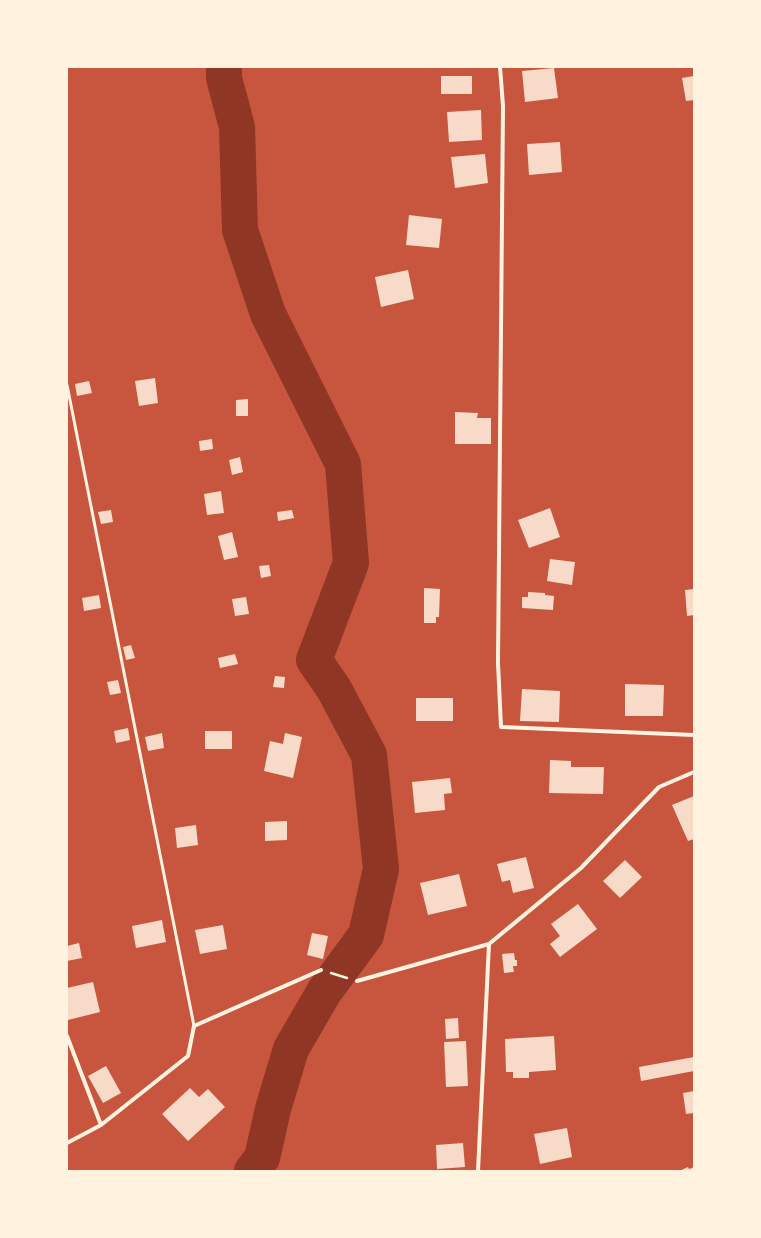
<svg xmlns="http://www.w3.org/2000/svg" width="761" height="1238" viewBox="0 0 761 1238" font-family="'PT Sans Narrow',sans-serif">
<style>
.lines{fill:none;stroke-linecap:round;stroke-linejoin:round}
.river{stroke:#8f3625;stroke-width:36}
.building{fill:#f7dbc8}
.path{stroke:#fff3e0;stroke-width:2.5}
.service{stroke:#fff3e0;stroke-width:3}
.minor{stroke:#fff3e0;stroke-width:4}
</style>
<rect width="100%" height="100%" fill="#c8553d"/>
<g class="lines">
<path class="river" d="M224,67v11l13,49 3,103 28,84 75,150 8,99 -37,97 20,29 35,66 12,114 -15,66 -42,57 -33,57 -18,60 -11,49 -10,13"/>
</g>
<path class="building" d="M554,68l4,30 -33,4 -3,-31z
M441,76h31v18h-31z
M694,76v24l-8,1 -4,-23z
M481,110l1,30 -33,2 -2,-30z
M560,142l2,30 -33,3 -2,-31z
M485,154l3,29 -33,5 -4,-31z
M409,215l33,4 -3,29 -33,-3z
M408,270l6,29 -33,8 -6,-30z
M155,378l3,25 -19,3 -4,-25z
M89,381l3,12 -15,3 -2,-12z
M248,399v17h-12v-16z
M455,412l23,1 -1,5h14v26h-36z
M212,439l1,10 -13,2 -1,-10z
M240,457l3,15 -11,3 -3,-15z
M221,491l3,22 -17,2 -3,-21z
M550,508l10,29 -31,11 -11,-28z
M111,510l2,12 -12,2 -3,-12z
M292,510l2,8 -16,3 -1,-9z
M232,532l6,25 -14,3 -6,-24z
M550,559l25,3 -3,23 -25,-4z
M269,565l2,11 -10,2 -2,-12z
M424,588l16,1 -1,28h-3v6h-12z
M694,589v26l-7,1 -2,-26z
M528,592l17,1v2l9,1 -1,14 -31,-2v-11h6z
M99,595l2,13 -17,3 -2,-13z
M246,597l3,17 -14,2 -3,-17z
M131,645l4,13 -9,2 -3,-13z
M235,654l3,10 -18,4 -2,-10z
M275,676l10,1 -1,11 -11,-1z
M118,680l3,13 -11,2 -3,-13z
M625,684l39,1 -1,31h-38z
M522,689l38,2 -1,31 -39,-1z
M416,698h37v23h-37z
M128,728l2,12 -14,3 -2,-12z
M205,731h27v18h-27z
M162,733l2,15 -16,3 -3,-14z
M285,733l17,4 -9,41 -29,-7 6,-30 13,3z
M550,760l21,1v6h33l-1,27 -54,-1z
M450,778l2,15 -8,1 1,16 -30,3 -3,-31z
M694,796v43l-6,2 -16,-36z
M287,821v19l-22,1v-19z
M196,825l2,20 -21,3 -2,-20z
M526,857l8,31 -21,5 -3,-13 -8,2 -5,-18z
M625,860l17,17 -22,21 -17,-17z
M459,874l8,32 -39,9 -8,-32z
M578,904l19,25 -37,28 -10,-13 10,-8 -9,-12z
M162,920l4,22 -30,6 -4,-22z
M223,925l4,24 -27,5 -5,-24z
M312,933l16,3 -5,23 -16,-4z
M79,943l3,15 -15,3v-15z
M514,953l1,7h2v6h-4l1,6 -10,1 -2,-19z
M93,982l7,30 -32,8 -1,-32z
M458,1018l1,20 -13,1 -1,-20z
M554,1036l2,34 -27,2v6h-16v-6h-7l-1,-33z
M466,1041l2,45 -22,1 -2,-45z
M694,1057v14l-53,10 -2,-14z
M106,1066l15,27 -18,10 -15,-27z
M190,1088l9,9 9,-8 17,18 -37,34 -26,-27z
M694,1091v22l-8,1 -3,-21z
M567,1128l5,29 -32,7 -6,-30z
M463,1143l2,24 -28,2 -1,-24z
M688,1167l1,2 5,-2v4h-15z"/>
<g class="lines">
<path class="path" d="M331,973l16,5"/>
<path class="service" d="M67,385l127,641"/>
<path class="minor" d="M500,67l3,39 -5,557 3,64 193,8
M357,981l132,-37
M67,1036l34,89
M67,1143l34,-18 87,-69 6,-30 127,-56
M478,1171l11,-227 92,-76 78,-81 35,-15"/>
</g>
<rect width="761" height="1238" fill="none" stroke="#fff3e0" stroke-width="136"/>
</svg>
